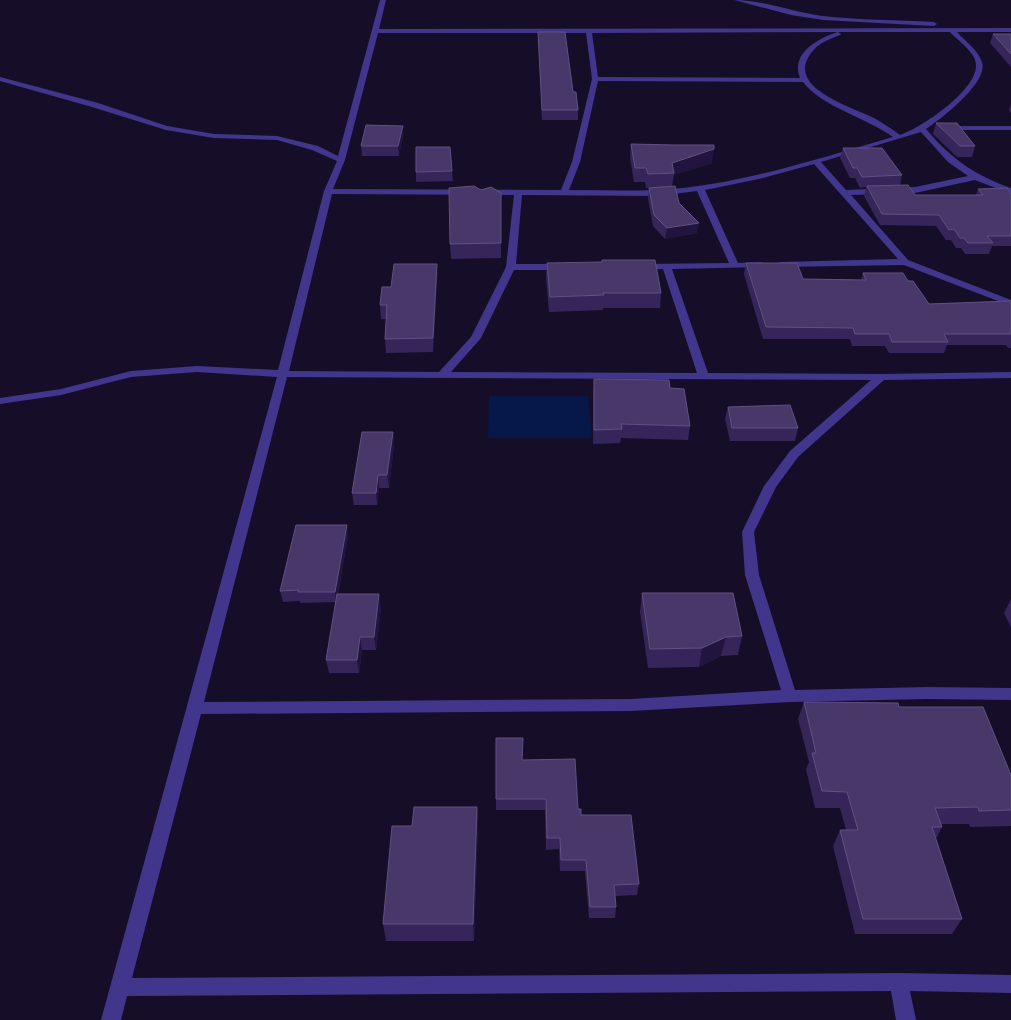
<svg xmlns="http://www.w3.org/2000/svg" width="1011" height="1020" viewBox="0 0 1011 1020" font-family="'Alegreya Sans',sans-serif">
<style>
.water{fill:#06174a}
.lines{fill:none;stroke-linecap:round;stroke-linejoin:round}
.minor{fill:#42358c;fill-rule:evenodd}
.wall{fill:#362559}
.shaded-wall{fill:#21143e}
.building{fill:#48386a;stroke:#605182}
</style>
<rect width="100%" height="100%" fill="#160e29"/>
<path class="water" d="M489,396h99l4,42h-104z"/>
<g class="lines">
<path class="minor" d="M380,0h6l-7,29 632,-1v4h-54c8,9 21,18 25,30 7,20 -41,57 -56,67 24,29 50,47 85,59v6l-36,-14 -60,13 -64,2 57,65 103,40v6l-107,-41 -126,2v-4l3,-1 117,-3 -84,-95 -55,15 -54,11 33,73 23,-1 3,1v4l-92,2 36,104 173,1 130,-2v6l-127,2 -86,77 -22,30 -22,45 5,43 36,115 132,-3 84,1v12l-84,-1 -137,3 -159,9 -430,3 -69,264 767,-5 112,2v18l-101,-2 6,29h-20l-5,-29 -764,5 -6,24h-20l176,-643 -80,-5 -66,5 -70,18 -61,9v-6l61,-9 70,-18 66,-5 81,4 46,-179 13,-30 -25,-11 -35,-10 -63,-2 -48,-8 -74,-23 -92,-26v-4l98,26 69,23 47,8 63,2 41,10 20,10zM838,32h112c8,9 27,21 26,34 0,25 -55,62 -76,69 -8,-6 -17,-12 -26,-17 -20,-10 -81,-28 -67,-58 7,-15 19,-20 33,-25l1,-1zM838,32c-19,6 -48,21 -38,46l-202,-1 -6,-44zM378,33h208l6,46 -20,83 -11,28 -228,-1 12,-29zM598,81l205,1c19,25 64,36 90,55 -69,20 -139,43 -210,51 -38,4 -76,2 -114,2l11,-28zM921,132l27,30 20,14 -53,11 -69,3 -25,-28zM697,191l32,72 -88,1 -5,3 5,3 22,-1 34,104 -246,-1 30,-34 33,-68h50l5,-3 -5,-3h-48l6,-69 136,1zM332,194l182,1 -8,72 -35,70 -32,35 -150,-1zM287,377l584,3 -81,71 -26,35 -22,46 3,43 36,115 -150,9 -427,3z
M734,0c29,0 59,12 88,16 37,4 75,4 112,6l3,2 -3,2 -111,-6 -32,-5z
M941,126h70v4h-67l-4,-2z"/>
</g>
<path class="wall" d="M538,32l35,60 5,18v10h-36z
M993,34h18v33l-21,-24z
M1011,104v9l-2,-3z
M936,123l39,23 -3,11h-15l-24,-23z
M403,135l-4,21h-37l-1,-10z
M631,144l81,19 -38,12 -2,11 7,17 18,30 -32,6 -12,-13 -5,-28 1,-10h-3l-1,-6h-11l-4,-24z
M843,148l59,27 -2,10 15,10h61l2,-6 33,5v52h-19l-3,8h-24l-4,-6h-5l-5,-8h-5l-10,-14 -56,-1 -16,-29 2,-9 -6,1 -5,-10h-5l-10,-20z
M452,171l1,10 -37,1v-10z
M481,190l20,3v65l-50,1 -1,-15z
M547,263l114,30 -1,15h-57v2l-54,2 -3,-35z
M746,263l57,16 58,1 2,-7 45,8 21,23 82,-3v47h-3l-2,-3h-59l-3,8h-55l-4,-7h-33l-2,-7h-87l-19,-65z
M437,277l-4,75 -47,1 -1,-14 1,-20h-5l-1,-14 11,-18z
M594,379l76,9 20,38 -2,14 -67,-2 -1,5 -27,1v-52z
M728,407l70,21 -3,13h-65l-5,-22z
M393,432l1,13 -5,43h-10l-2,17h-23l-2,-12z
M348,536l-10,58 43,13 -5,43h-14l-3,23h-30l-3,-13 10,-58 -36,1v-2l-17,1 -3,-11z
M642,593l100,43 -4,19 -17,1 -22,11 -51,1 -8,-56z
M1011,599v28l-7,-14z
M804,702l95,5 112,68v51l-41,1 -1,-3h-28l1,3 -6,12 26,80 -10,15h-97l-22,-88 7,-16h6l-6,-22h-25l-9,-39 3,-7 -11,-43z
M496,738l26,22 56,49 3,6 58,69 -2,11 -22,1 1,11 -1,11h-26l-4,-47h-25l-1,-22 -13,1 -1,-40h-49z
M477,807l1,18 -4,116h-88l-3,-17 29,-98z"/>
<path class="shaded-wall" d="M403,126v9l-4,21 -1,-10z
M714,149l-2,14 -38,12v-2l-2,-10z
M699,223l-2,10 -32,6 2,-11z
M437,264v13l-4,75v-14z
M393,432l1,13 -5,43 -2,-13z
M378,475l1,13 -2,17 -1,-12z
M347,525l1,11 -12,66 -1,-10z
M379,594l2,13 -5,43 -2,-13z
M360,637l2,13 -3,23 -2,-13z
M726,637l-5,19 -22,11 3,-19z
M477,807l1,18 -4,116 -1,-17z"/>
<path class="building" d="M538,32h27l8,60h3l2,18h-36z
M993,34h18v20z
M936,123h21l18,23h-15z
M366,125l37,1 -5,20h-37z
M631,144l44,1h39v4l-42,14 2,10 -26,1 -2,-6h-11z
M416,147h34l2,24 -36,1z
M843,148h39l20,27 -40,2 -5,-9h-4z
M908,185l7,10h68l-5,-6 29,-1 4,6v42h-24l6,7h-25l-4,-5h-4l-6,-9 -5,1 -10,-15 -57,-1 -15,-28z
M474,186l7,4 10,-3 10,6v50l-51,1 -1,-56z
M675,186l4,17 20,20 -32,5 -13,-13 -5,-27z
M602,260h53l6,33h-58l1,2 -54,2 -3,-34 55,-1z
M746,263h51l6,16 63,1 -3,-7h40l5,8h5l16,23 82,-3v33h-67l4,8h-56l-3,-8h-34l-2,-6 -87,-1z
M394,264h43l-4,74 -48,1 2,-34h-7l2,-18h9z
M594,379l75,1 1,8 14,1 6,37 -69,-2 1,5 -28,1z
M790,405l8,23h-66l-4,-21z
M362,432h31l-6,43h-9l-2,18h-24z
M296,525h51l-12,67h-37l1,-2 -19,1z
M642,593h91l9,43 -16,1 -24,11 -52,1z
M337,594h42l-5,43h-14l-3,23h-31z
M804,702l94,1 1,4h84l28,68v35l-32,1 -1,-4 -43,1 7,19h-10l30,92h-99l-23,-89h18l-11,-38 -25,-1 -10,-38h4z
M496,738h27l-1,22 53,-1 3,50h3v6h50l8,69 -25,1 2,22h-26l-4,-47h-25l-1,-22h-13l-1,-39h-50z
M414,807h63l-4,117h-90l9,-98h20z"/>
</svg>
